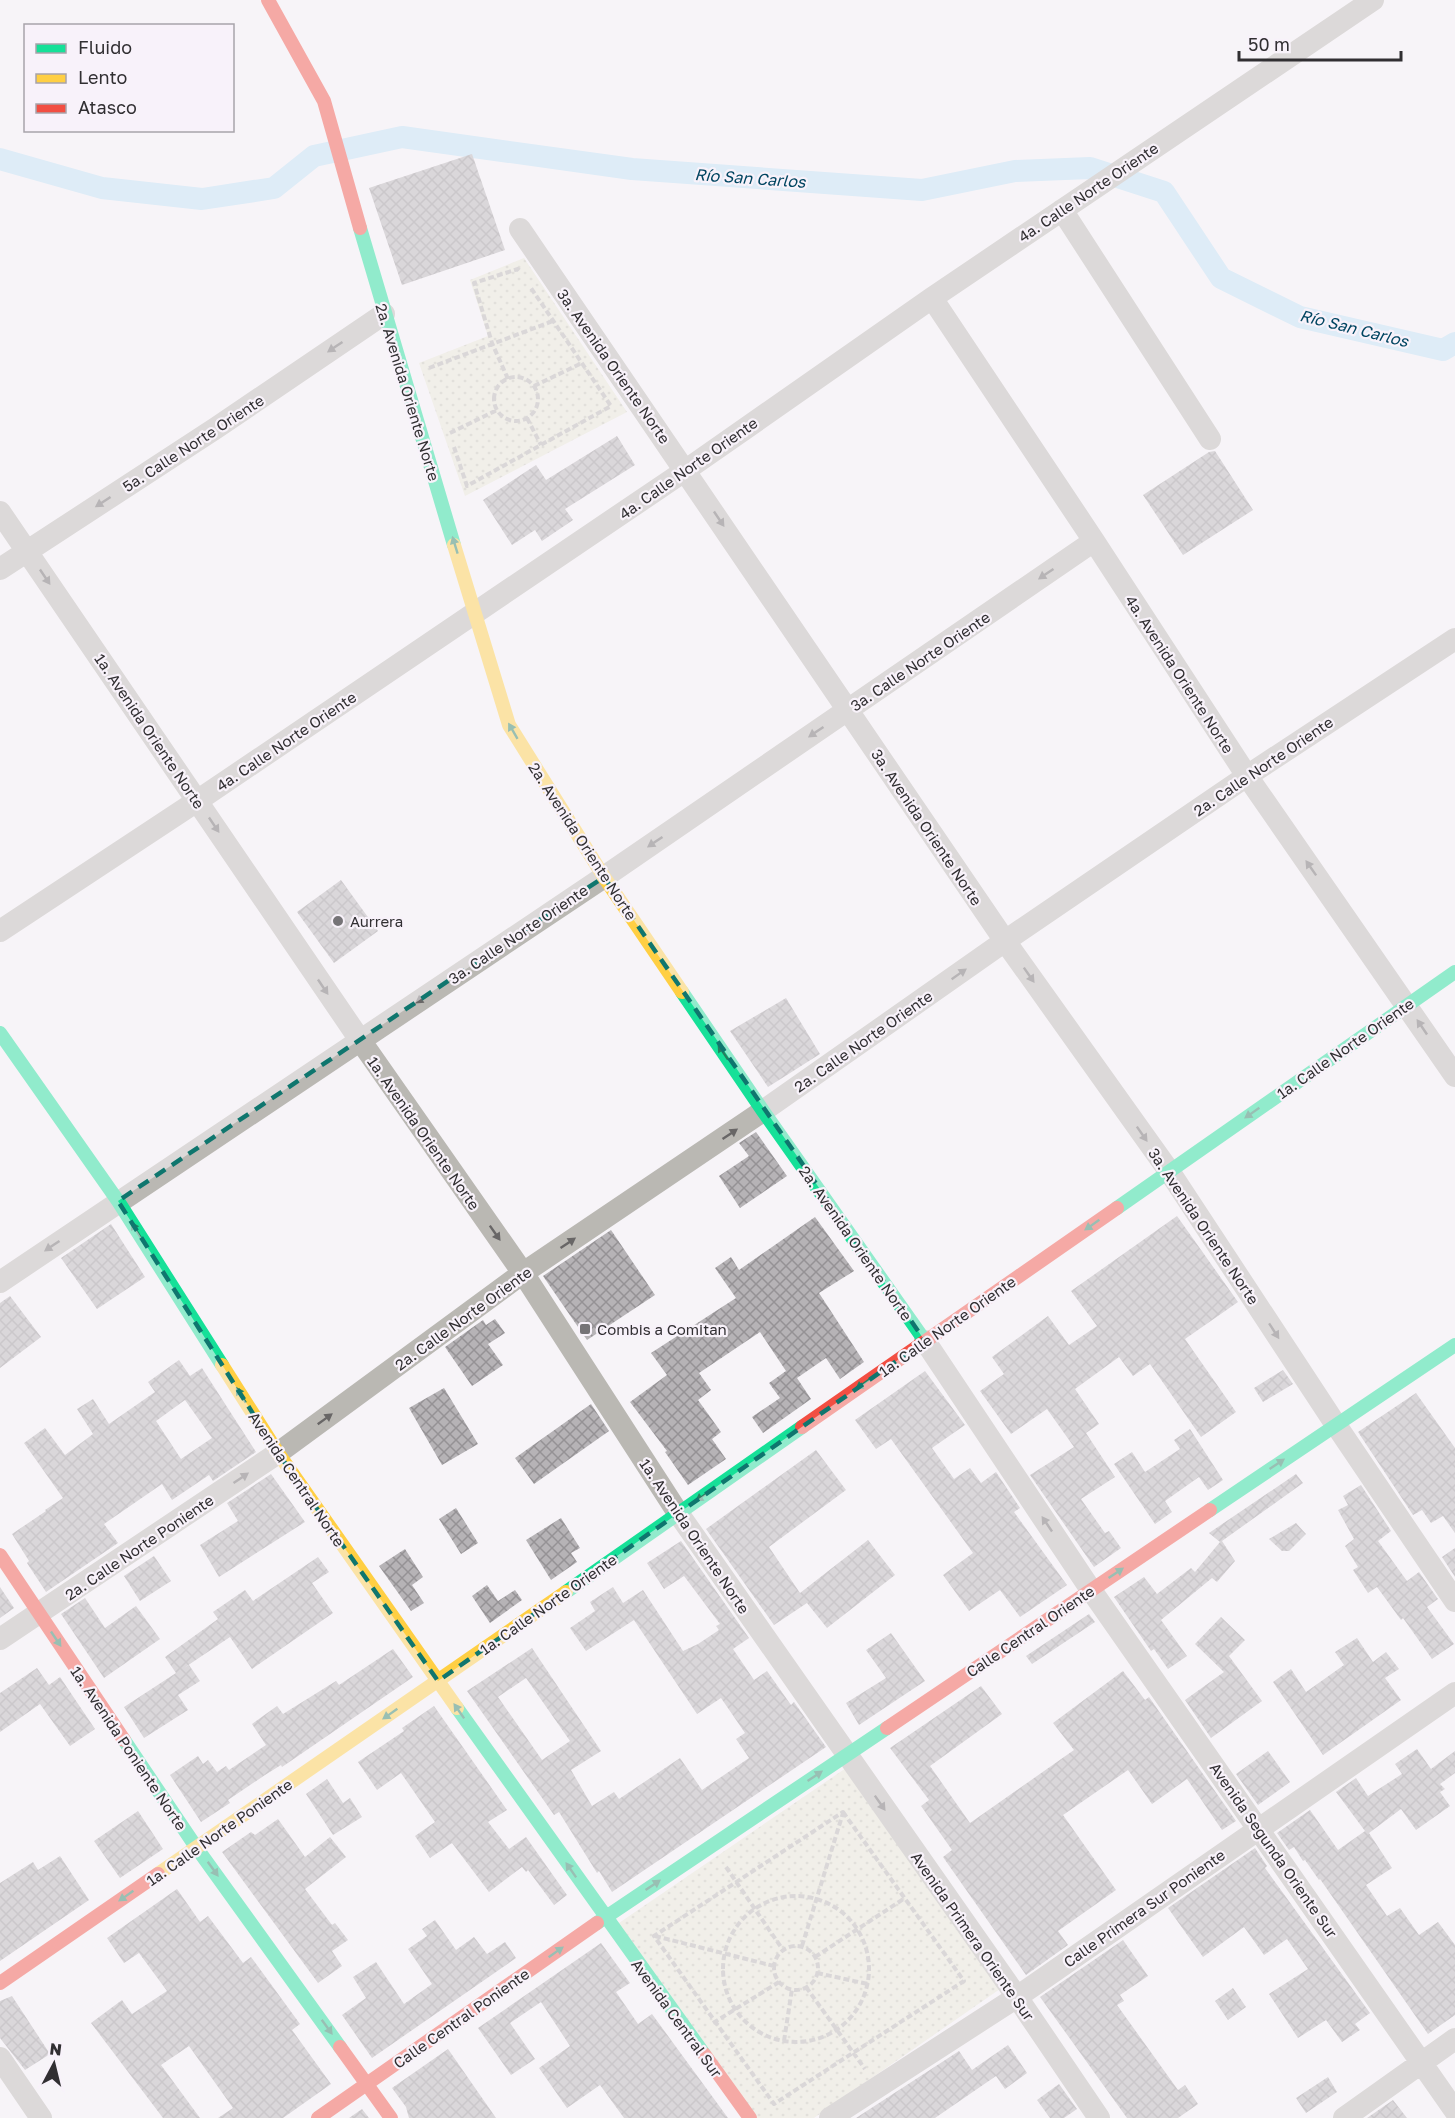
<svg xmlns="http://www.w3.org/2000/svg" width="1455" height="2118" viewBox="0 0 1455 2118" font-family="'Golos Text',sans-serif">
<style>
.grass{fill:url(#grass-dots)}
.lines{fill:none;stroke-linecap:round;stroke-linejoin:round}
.canal{stroke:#bee2f7;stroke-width:22}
.building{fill:url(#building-cross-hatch);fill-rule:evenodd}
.path{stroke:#b6b4b2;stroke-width:4;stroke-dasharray:6 3;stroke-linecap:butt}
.street{stroke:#bab8b3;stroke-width:22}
.fast{stroke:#16e098;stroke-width:14}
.slow{stroke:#ffcf43;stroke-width:14}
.jam{stroke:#f24e42;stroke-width:14}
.oneway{fill:#686666}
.oneway2{fill:#257f60}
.marked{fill:none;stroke:#0f766e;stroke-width:4.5;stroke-dasharray:12 8;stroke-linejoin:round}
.poi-dot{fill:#767477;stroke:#f8f2fa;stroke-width:2}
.labels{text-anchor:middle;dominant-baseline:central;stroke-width:4.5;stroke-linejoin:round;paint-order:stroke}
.street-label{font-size:15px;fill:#312f32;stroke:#f8f2fa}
.poi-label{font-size:15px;fill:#312f32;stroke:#f8f2fa;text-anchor:start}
.water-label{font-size:16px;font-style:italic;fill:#004561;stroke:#f8f2fa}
</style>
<defs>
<pattern id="grass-dots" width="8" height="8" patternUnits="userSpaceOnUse" patternTransform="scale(1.5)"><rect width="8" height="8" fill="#e8e8d7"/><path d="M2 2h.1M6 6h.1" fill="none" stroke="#c7c7b9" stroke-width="1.8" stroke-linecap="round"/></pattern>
<pattern id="building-cross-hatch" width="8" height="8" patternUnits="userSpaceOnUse" patternTransform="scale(1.5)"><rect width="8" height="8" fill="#b6b3b6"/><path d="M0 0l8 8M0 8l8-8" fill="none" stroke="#959295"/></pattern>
</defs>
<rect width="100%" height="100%" fill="#f7f4f8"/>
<path class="grass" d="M524,258l103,154 -162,84 -46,-133 69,-27 -18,-56z
M846,1768l154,221 -186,129h-57l-141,-193z"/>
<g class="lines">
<path class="canal" d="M0,159l102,29 100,11 72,-11 40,-32 88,-19 230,32 290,21 93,-19 75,-3 74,24 57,86 79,39 143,33 12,-7"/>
</g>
<path class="building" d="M472,154l33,96 -103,35 -33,-97z
M617,436l18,29 -70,44 8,11 -31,21 -7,-11 -23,15 -29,-45 53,-35 10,15z
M1215,451l38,59 -70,45 -40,-60 66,-43z
M341,880l37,51 -44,32 -37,-51z
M786,998l34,56 -52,33 -38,-56z
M756,1132l31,44 -47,32 -21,-32 30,-20 -10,-13z
M1177,1216l61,86 -53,37 51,73 -35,25 -51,-73 -17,12 -14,-19 -44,32 24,35 -13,9 29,44 -34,22 24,34 4,-2 12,17 -27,19 -64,-92 44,-28 -27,-38 -36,25 -31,-43 24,-17 -12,-17 56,-41 21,29 28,-19 -26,-35z
M815,1217l39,54 -35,22 45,69 -24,17 -14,-21 -29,20 14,21 -48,34 -11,-16 28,-19 -11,-15 17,-12 -26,-39 -61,41 12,17 -13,10 23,32 -9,7 14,20 -38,26 -23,-33 2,-1 -37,-49 37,-27 -16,-22 85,-55 -21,-30 16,-11 8,13z
M111,1224l34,53 -48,32 -36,-51z
M611,1230l44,65 -68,45 -44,-64z
M10,1296l31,41 -41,31v-65z
M495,1319l10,14 -17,11 15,21 -31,21 -27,-39 38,-27 3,5z
M179,1360l11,16 12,-8 54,84 -43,29 -4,-6 -37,25 -10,-16 -58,40 14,19 -72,49 -19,-29 2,-2 -17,-27 34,-23 -1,-1 18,-12 -39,-55 21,-15 20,27 28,-21 -16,-25 16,-10 16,25 46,-32 -7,-10zM185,1400l27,38 -31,21 -25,-38z
M1283,1370l10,14 -30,18 -9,-14z
M925,1371l40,54 -33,23 22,31 16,-11 11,15 15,-11 24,36 -6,4 53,73 -47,32 -20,-27 -31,21 -26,-36 30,-22 -82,-114 -15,10 -21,-29z
M444,1388l34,56 -36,21 -33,-57z
M1416,1393l39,55v85l-12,-17 -12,7 -9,-13 -9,5 -55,-83z
M591,1404l18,27 -75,53 -19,-26z
M1190,1429l33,51 -15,10 -9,-13 -34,24 7,11 -17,12 -41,-60 18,-12 13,20 35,-23 -6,-9z
M816,1450l30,40 -77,57 31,46 68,-53 27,35 -68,53 -20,-25 -33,22 -68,-96z
M271,1474l34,48 -86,55 -19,-32 38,-24 -11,-18z
M1296,1474l7,9 -81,58 13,20 -18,21 -5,-4 -51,42 26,36 -19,13 -14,-20 -3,2 -37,-54 30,-20 13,17 34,-26 4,4 25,-30 -11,-9z
M1361,1485l30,46 -13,10 29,40 12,-9 19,27 -11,8 27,37 -22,15 -29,-41 -2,2 -24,-33 -9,6 -15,-23 5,-3 -13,-21 9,-7 -16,-29 10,-5 -5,-9z
M456,1508l22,35 -17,11 -22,-35z
M561,1518l19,30 -9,5 6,9 -26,18 -25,-40z
M1296,1523l10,11 -17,17h-7l-13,-12z
M681,1541l68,97 -16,11 21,31 13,-9 24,34 3,-3 32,45 -214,145 -13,-21 -2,2 -38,-61 -5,3 -87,-124 65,-43 69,103 -30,19 21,36 22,-14 5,7 61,-41 22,32 47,-32 -13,-19 9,-6 -24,-35 -24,16 -63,-94 -48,31 -16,-23 25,-17 -5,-9 23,-15 10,16 20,-13 40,61 15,-7 21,-14 -3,-4 4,-2 -36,-48 -20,13 -17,-26zM526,1678l44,63 -28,19 -44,-63z
M1455,1548v29l-13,-20z
M405,1549l18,28 -11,8 12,18 -13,8 -32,-45z
M154,1556l17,25 -31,20 -16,-25z
M318,1557l11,15 -17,11 21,30 -81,56 -22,-32 -46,31 5,-3 11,16 -22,14 10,15 -44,28 -20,-31 52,-34 -11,-16 53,-38 -5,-7 32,-22 8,11z
M487,1585l11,16 17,-11 7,10 -32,23 -18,-27z
M0,1587l14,21 -14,10z
M85,1598l20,30 31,-22 24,33 -56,39 -43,-64z
M1089,1614l6,8 -63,42 -6,-8z
M1221,1617l24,23 -16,16 33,45 -51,37 -26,-38 39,-28 -29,-28z
M891,1633l34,48 -66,44 -13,-22 40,-25 -20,-28z
M1357,1638l16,24 13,-10 13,17 -14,9 16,22 -78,55 -50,-73 18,-13 15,23 38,-27 -9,-13z
M393,1649l20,28 -131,90 -1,-2 -16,10 -37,25 2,3 -29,19 -31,-47 28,-19 5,8 5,-4 9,12 9,-6 3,4 37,-25 -14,-21 25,-18 6,8 53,-33 3,4z
M37,1668l12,17 11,-8 35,52 -25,17 -30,-42 -40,28v-39z
M1123,1671l22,29 4,-3 87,124 -14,9 -35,-51 -35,25 -24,-34 -65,45 53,75 -58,41 10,14 -42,30 -83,-118 9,-7 -31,-44 8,-6 -39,-52 91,-62 21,28 -72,52 40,57 104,-73 -21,-27z
M434,1706l73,104 -19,12 21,27 17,-12 41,58 -13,10 -26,-35 -2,2 -4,-5 -33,25 -37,-49 -22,15 -15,-22 20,-14 -34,-49 -24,17 -19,-28 46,-31 -2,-3z
M1417,1749l14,20 24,-18v22l-15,11 5,5 -5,3 10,14 -34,24 -15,-21 -32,24 23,35 -26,17 21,31 13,-8 19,27 19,-13 17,23v70l-27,19 -108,-155 -1,1 -14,-20 -2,1 -9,-14 -5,3 -12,-17 33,-23 28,40 27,-19 -29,-39 20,-14 12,18 34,-22 -7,-10z
M1268,1751l22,31 -32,23 -22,-31z
M327,1779l16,24 7,-5 12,19 -29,18 -27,-41z
M138,1811l25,38 -43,29 -26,-37z
M278,1819l27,38 25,-20 16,20 -41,32 27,36 3,-2 13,17 -16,11 10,15 -24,17 -96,-131 29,-20 4,3z
M1255,1848l12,18 -2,2 105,145 -15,11 5,6 -18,12 -16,-22 -28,18 -29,-44 39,-25 -21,-30 -23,16 -20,-28 -41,30 -35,-49z
M60,1856l29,44 -89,61v-78l33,-21 5,8z
M177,1889l23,33 8,-6 35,47 8,-6 49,67 -8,6 39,54 -48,34h-65l15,-10 -44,-62 -28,19 39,53h-37l-72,-95 31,-23 10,14 35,-23 -28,-38 -15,10 -17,-25z
M435,1920l21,30 18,-13 13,17 18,-12 11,16 -144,100 -30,-43 24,-17 -13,-21 23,-15 28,42 28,-20 -24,-35 19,-13 -5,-7z
M1123,1940l25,36 -28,19 4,6 -7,4 61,85 7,-5 13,19 -20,14h-51l-87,-121z
M601,1943l29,40 -14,9 22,32 14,-10 76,104h-104l-24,-33 -33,23 -28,-40 31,-22 -29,-44 -31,21 25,36 -24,16 -33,-47z
M1233,1988l13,19 -18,13 -13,-19z
M12,1996l38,58 -25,16 -25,-32v-37z
M1008,2045l19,28 -22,16 -9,-13 -61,42h-79l103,-67 13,19z
M448,2049l48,69h-87l-3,-11 -14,-19z
M1328,2077l9,15 -31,21 -10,-15z
M1059,2084l18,25 -13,9h-14l-13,-18z
M1393,2100l14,18h-40z
M362,2109l7,9h-20z"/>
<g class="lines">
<path class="path" d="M429,368l124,-47
M494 399a22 22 0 1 1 44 0a22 22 0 1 1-44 0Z
M508,379l-16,-36 -18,-60 44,-14 2,2
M534,386l48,-23
M527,418l14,27
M450,433l47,-23
M454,447l13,39 144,-80 -80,-118
M843,1812l121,169 -190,123 -120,-168z
M726,1867l57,83
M723 1969a73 73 0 1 1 146 0a73 73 0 1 1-146 0Z
M655,1936l119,30
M802,1946l41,-133
M774 1968a22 22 0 1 1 44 0a22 22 0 1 1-44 0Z
M815,1957l90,-59
M817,1973l51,11
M806,1987l59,82
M713,2023l66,-41
M784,2041l8,-52"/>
<path class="street" d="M1062,210l148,229
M520,229l485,712 164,230 167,254 119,176
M932,298l162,243 153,235 208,300
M0,512l360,528 163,233 155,240 339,484 82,121
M0,569l216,-141 168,-114
M0,931l197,-130 489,-331 246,-172 441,-298
M0,1282l604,-405 490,-336
M925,1341l166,249 364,521
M0,1639l278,-186 245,-180 240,-162 242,-170 242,-165 208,-137
M0,2058l41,60
M830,2118l187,-121 438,-304
M1344,2118l111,-79"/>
<path class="fast" d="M360,228l94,317
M682,992l81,119 162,230
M0,1033l118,168 104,164
M1117,1208l338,-236
M1210,1510l245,-165
M566,1592l236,-165
M457,1708l247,346
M124,1740l72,107 144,200
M597,1923l290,-195"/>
<path class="slow" d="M454,545l55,180 95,152 78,115
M222,1365l56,88 179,255
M158,1874l408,-282"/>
<path class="jam" d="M268,0l56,101 36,127
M802,1427l315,-219
M0,1555l124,185
M887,1728l323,-218
M0,1983l158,-109
M340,2047l51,71
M704,2054l46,64
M318,2118l279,-195"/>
</g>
<defs><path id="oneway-solid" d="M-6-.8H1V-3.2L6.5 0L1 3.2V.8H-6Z" transform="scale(1.5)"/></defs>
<g class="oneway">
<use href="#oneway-solid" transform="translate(335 347) rotate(146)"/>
<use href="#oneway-solid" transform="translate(103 502) rotate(147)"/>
<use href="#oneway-solid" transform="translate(719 519) rotate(56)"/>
<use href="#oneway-solid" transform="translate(1046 574) rotate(146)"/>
<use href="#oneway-solid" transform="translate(45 577) rotate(56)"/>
<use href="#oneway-solid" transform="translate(816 732) rotate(146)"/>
<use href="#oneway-solid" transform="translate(214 825) rotate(56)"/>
<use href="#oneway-solid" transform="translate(655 842) rotate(146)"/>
<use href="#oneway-solid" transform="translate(1311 868) rotate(-125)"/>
<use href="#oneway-solid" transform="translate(959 974) rotate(-35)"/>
<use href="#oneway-solid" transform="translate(1029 975) rotate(55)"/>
<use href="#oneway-solid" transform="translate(323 987) rotate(56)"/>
<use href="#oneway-solid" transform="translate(423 998) rotate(146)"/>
<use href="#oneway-solid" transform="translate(1422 1027) rotate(-124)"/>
<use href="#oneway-solid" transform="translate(730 1134) rotate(-34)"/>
<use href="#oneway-solid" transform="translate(1142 1134) rotate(55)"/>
<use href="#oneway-solid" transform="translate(495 1233) rotate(55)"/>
<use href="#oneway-solid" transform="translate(568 1243) rotate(-34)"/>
<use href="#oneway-solid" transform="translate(52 1246) rotate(146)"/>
<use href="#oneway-solid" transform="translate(1274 1331) rotate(57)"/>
<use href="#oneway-solid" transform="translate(325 1419) rotate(-36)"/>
<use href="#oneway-solid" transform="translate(241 1478) rotate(-34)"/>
<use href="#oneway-solid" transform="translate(1047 1524) rotate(-124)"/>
<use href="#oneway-solid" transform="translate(880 1803) rotate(55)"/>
</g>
<g class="oneway2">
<use href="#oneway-solid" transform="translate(455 545) rotate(-107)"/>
<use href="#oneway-solid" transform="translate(513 731) rotate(-120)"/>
<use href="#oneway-solid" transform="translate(723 1052) rotate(-124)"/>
<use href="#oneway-solid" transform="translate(1252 1113) rotate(145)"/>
<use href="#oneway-solid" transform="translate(1092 1225) rotate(145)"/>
<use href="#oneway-solid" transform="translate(136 1230) rotate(-122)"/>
<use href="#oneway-solid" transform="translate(863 1384) rotate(145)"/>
<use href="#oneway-solid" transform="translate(241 1395) rotate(-122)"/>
<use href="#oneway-solid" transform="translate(1277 1464) rotate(-34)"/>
<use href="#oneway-solid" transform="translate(703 1496) rotate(145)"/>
<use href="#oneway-solid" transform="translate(1116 1573) rotate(-34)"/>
<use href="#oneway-solid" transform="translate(56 1639) rotate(56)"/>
<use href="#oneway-solid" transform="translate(459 1711) rotate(-125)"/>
<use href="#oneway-solid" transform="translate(390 1714) rotate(145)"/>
<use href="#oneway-solid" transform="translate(815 1776) rotate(-34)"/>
<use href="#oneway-solid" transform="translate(213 1869) rotate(54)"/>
<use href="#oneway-solid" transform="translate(571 1870) rotate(-125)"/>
<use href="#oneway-solid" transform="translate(653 1885) rotate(-34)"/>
<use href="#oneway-solid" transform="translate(126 1896) rotate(145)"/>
<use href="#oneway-solid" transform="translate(556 1952) rotate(-35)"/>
<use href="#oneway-solid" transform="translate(327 2027) rotate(54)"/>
</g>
<path d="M0 0H1455V2118H0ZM604,877l321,464 -487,340 -160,-228 -160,-252z" fill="#f7f4f8" fill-opacity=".55" fill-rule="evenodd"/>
<path class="marked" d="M604,877l321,464 -487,340 -160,-228 -160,-252z"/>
<g class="poi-dot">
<circle cx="338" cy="921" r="6"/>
<rect x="579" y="1323" width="12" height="12" rx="3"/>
</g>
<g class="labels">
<g class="street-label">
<text transform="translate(1088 192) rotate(-34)">4a. Calle Norte Oriente</text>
<text transform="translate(614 366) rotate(55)">3a. Avenida Oriente Norte</text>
<text transform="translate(408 392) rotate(73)">2a. Avenida Oriente Norte</text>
<text transform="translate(193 443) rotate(-33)">5a. Calle Norte Oriente</text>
<text transform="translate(688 468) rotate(-35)">4a. Calle Norte Oriente</text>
<text transform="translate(920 661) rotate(-34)">3a. Calle Norte Oriente</text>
<text transform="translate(1180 674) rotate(57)">4a. Avenida Oriente Norte</text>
<text transform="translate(150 731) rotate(56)">1a. Avenida Oriente Norte</text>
<text transform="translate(286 741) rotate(-34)">4a. Calle Norte Oriente</text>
<text transform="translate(1263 766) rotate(-34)">2a. Calle Norte Oriente</text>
<text transform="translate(927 827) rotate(56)">3a. Avenida Oriente Norte</text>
<text transform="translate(583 841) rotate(57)">2a. Avenida Oriente Norte</text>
<text transform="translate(518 934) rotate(-34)">3a. Calle Norte Oriente</text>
<text transform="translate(863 1041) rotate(-35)">2a. Calle Norte Oriente</text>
<text transform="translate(1345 1048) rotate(-35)">1a. Calle Norte Oriente</text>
<text transform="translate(424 1133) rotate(55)">1a. Avenida Oriente Norte</text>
<text transform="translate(1204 1226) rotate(56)">3a. Avenida Oriente Norte</text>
<text transform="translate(856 1243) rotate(55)">2a. Avenida Oriente Norte</text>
<text transform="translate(463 1318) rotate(-36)">2a. Calle Norte Oriente</text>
<text transform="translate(947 1326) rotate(-35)">1a. Calle Norte Oriente</text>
<text transform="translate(297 1479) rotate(56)">Avenida Central Norte</text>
<text transform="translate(695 1536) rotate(56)">1a. Avenida Oriente Norte</text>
<text transform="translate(139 1547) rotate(-34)">2a. Calle Norte Poniente</text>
<text transform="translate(548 1604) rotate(-35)">1a. Calle Norte Oriente</text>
<text transform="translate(1030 1631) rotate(-34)">Calle Central Oriente</text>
<text transform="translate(129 1748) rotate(56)">1a. Avenida Poniente Norte</text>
<text transform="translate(219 1832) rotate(-35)">1a. Calle Norte Poniente</text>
<text transform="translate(1274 1850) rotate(55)">Avenida Segunda Oriente Sur</text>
<text transform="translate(1144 1908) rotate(-35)">Calle Primera Sur Poniente</text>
<text transform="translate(973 1936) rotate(55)">Avenida Primera Oriente Sur</text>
<text transform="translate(461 2018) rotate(-35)">Calle Central Poniente</text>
<text transform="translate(677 2018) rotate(54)">Avenida Central Sur</text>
</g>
<g class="poi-label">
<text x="350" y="921">Aurrera</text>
<text x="597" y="1329">Combis a Comitan</text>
</g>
<g class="water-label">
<text transform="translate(750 178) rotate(4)">Río San Carlos</text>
<text transform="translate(1354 328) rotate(14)">Río San Carlos</text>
</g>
</g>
<rect x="24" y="24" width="210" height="108" fill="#f8f2fa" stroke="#a8a4aa" stroke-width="1.5"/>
<rect x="36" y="44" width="30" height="9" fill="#16e098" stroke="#a8a4aa" stroke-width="1.5"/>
<text x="78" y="54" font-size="18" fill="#312f32">Fluido</text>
<rect x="36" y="74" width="30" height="9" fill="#ffcf43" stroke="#a8a4aa" stroke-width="1.5"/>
<text x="78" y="84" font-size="18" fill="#312f32">Lento</text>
<rect x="36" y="104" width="30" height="9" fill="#f24e42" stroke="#a8a4aa" stroke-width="1.5"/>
<text x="78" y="114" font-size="18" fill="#312f32">Atasco</text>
<g transform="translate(54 2064) rotate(7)" stroke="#f8f2fa" stroke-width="4.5" paint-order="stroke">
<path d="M0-4.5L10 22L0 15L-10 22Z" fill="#312f32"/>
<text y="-9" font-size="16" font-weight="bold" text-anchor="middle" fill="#312f32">N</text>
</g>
<path d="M1239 51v9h162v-9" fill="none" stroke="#312f32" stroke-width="3"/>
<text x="1248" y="51" font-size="18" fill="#312f32" stroke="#f8f2fa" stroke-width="4.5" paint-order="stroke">50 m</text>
</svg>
